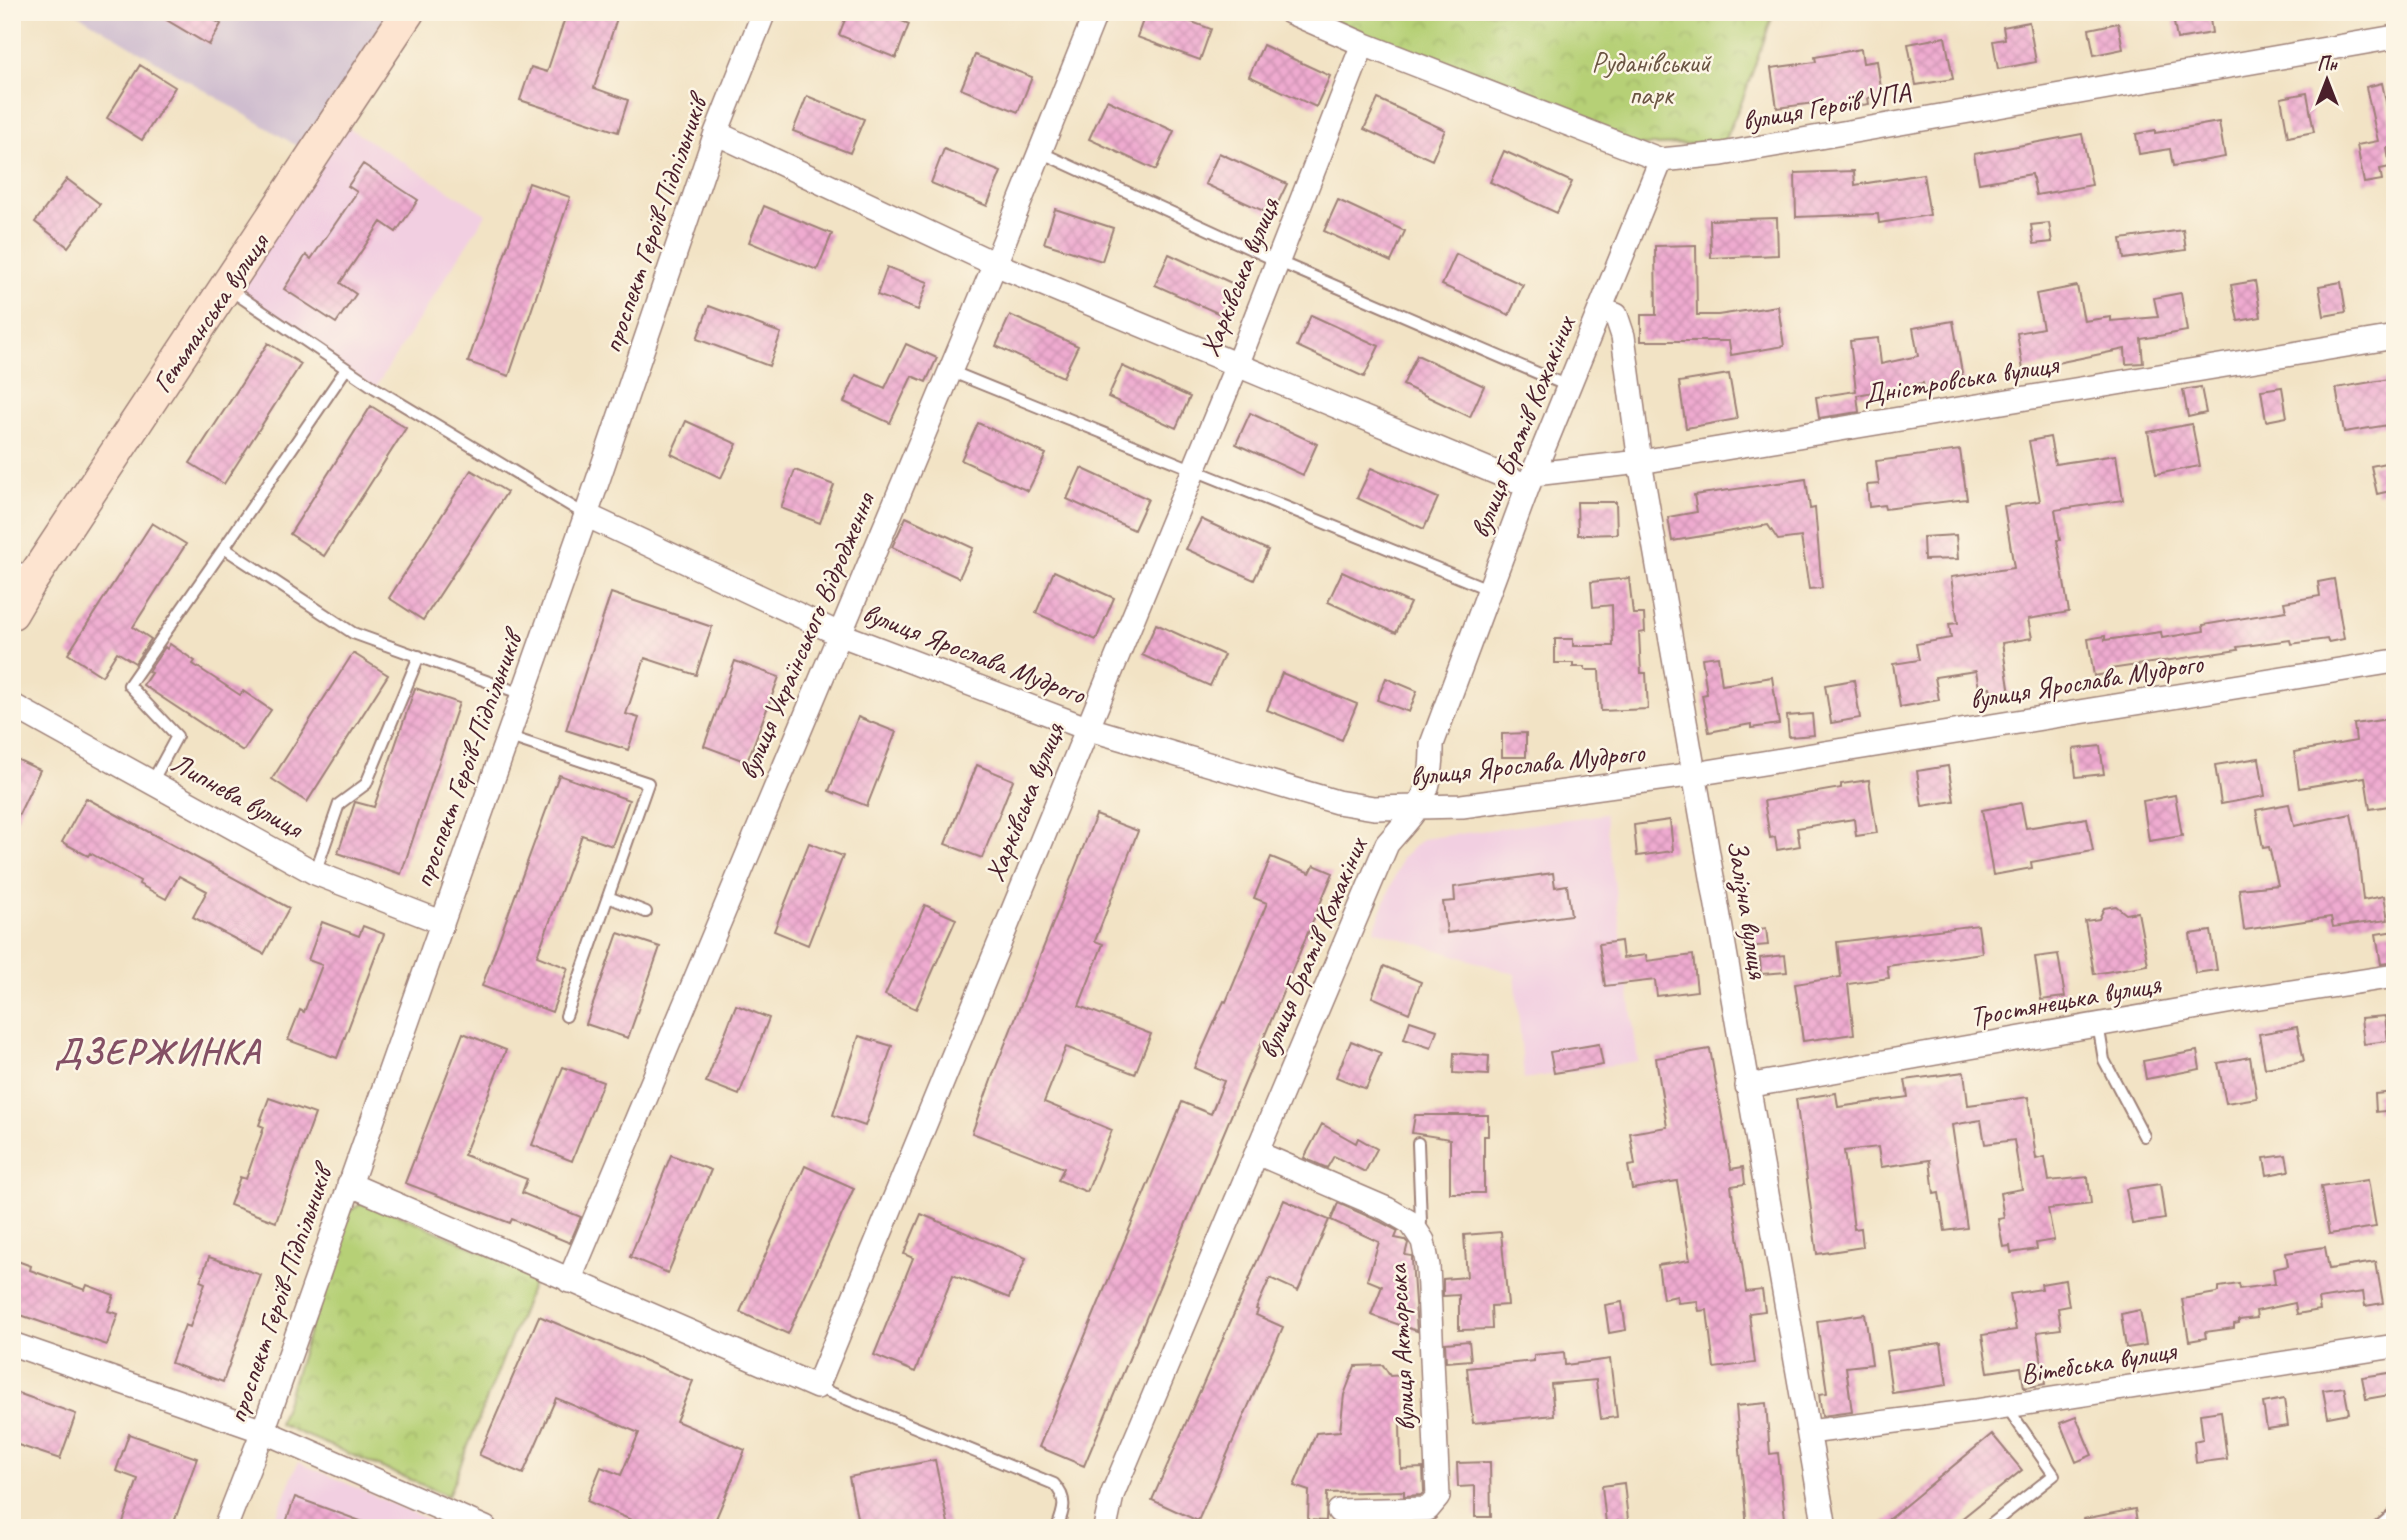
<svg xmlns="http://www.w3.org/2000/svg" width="2407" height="1540" viewBox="0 0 2407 1540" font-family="Caveat,sans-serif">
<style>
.built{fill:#f2cfe1}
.industrial{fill:#cfbdcf}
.park{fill:url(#park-crowns);stroke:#807850;stroke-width:2}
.building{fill:url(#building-cross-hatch)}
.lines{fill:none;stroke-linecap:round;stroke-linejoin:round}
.lane-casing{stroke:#9e8178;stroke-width:14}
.street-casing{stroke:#9e8178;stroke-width:26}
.secondary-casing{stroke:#9e8178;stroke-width:35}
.lane{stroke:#fff;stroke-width:10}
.street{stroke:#fff;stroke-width:23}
.secondary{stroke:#fde4d0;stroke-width:32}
.labels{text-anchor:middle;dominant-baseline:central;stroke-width:5;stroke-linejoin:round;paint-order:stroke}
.park-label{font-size:28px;fill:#6a5442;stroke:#fcf5e5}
.street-label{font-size:28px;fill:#4a1f2b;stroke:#fcf5e5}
.district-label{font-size:35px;font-weight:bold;letter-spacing:2px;fill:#845065;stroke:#fcf5e5}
</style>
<defs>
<pattern id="park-crowns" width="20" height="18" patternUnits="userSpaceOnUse" patternTransform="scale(1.75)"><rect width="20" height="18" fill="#b6d076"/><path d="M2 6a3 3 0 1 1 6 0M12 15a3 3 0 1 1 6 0" fill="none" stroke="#9eb266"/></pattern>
<pattern id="building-cross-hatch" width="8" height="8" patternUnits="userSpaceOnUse" patternTransform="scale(1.75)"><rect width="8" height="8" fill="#efabd0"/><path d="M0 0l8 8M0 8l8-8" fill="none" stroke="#ce93b3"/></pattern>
</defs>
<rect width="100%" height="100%" fill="#fcf5e5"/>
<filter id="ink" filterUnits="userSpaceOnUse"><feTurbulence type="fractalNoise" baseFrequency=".0143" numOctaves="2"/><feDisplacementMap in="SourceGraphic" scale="14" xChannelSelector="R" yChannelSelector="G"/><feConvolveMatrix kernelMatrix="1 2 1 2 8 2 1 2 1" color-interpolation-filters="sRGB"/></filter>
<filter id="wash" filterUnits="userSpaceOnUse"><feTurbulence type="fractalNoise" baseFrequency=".00686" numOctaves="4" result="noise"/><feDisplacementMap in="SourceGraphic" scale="28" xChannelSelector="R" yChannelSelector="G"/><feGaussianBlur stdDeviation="1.57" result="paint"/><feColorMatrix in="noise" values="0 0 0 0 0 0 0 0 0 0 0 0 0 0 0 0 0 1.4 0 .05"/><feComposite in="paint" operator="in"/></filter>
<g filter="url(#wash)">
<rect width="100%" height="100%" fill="#f2e3c5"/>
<path class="built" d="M336,120l150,94 -111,174 -148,-101z
M1605,814l33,247 -114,18 -9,-105 -141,-44 28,-72 20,-19z
M298,1462l149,66h-175z"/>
<path class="industrial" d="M74,12h334l-94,144z"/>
<path class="park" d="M1315,12h459l-32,89 -19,42 -99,3z
M361,1204h15l160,72 -88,220 -169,-72 69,-212z"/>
<g id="blocks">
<path class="building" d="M153,12h47l21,12 -12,21z
M567,12h52l-25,76 34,12 -10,32 -98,-32 11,-33 16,5z
M848,12h33l28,12 -13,34 -57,-23z
M1146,12h19l46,17 -11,31 -63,-23z
M2172,12h37l3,21 -35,6z
M2029,22l7,40 -38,7 -5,-28 12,-2 -2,-12z
M2118,23l5,26 -29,6 -5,-26z
M1945,37l8,42 -37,6 -8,-41z
M1263,45l67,31 -14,31 -67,-31z
M1861,49l2,14 14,-2 5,34 -14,3 1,6 -45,7 -2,-9 -45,6 -6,-40 45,-6 -1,-5z
M975,55l57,22 -14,35 -57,-23z
M140,65l35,22 -33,53 -35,-22z
M2382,83l10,47h3v17l-8,1 3,19 -10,2 2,11 -18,3 -7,-38 21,-4 -12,-54z
M2307,93l7,39 -26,5 -7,-39z
M807,96l57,23 -14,34 -57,-22z
M1378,99l67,31 -13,30 -68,-31z
M1107,100l67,31 -18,39 -67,-31z
M2219,122l6,35 -52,9 -3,-17 -31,5 -3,-20 19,-4v3z
M2082,134l10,51 -56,10 -4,-21 -53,9 -5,-29z
M944,149l57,23 -14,34 -56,-23z
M1504,151l68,31 -15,31 -67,-31z
M1219,153l68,31 -15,31 -67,-31z
M363,164l55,36 -22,32 -15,-10 -41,61 16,11 -20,29 -52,-34 22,-34 5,4 46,-67 -9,-6z
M1854,171l1,14 68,-11 7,41 -51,8 -1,-9 -82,3 -1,-44z
M67,179l33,25 -32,43 -33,-25z
M529,183l41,14 -61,179 -41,-14z
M1338,200l67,31 -14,31 -67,-31z
M764,206l68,28 -15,36 -68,-28z
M1055,209l58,19 -11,33 -58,-18z
M1777,218l1,37 -67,3 -1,-38z
M2049,223l3,19 -18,2 -3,-19z
M2183,230l3,20 -62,9 -3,-20z
M1696,245l1,70h21l60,-9 6,40 -53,9 -2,-14h-88v-26h15l-1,-69z
M1169,254l67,31 -14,30 -67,-30z
M1456,254l67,31 -14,30 -67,-30z
M887,267l41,15 -10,28 -41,-15z
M2255,281l6,36 -23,4 -7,-36z
M2341,282l5,30 -22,4 -5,-30z
M2077,286l7,35 27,-4v4l47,-4 -4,-19 27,-5 6,38 -46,8 2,24 -17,1 -1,-15 -102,21 -6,-37 26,-5 -7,-34z
M709,306l72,27 -12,33 -72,-27z
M1010,315l68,31 -15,31 -67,-31z
M1311,315l68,31 -15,31 -67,-31z
M1953,321l11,63 -40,7 -1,-8 -66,12 2,17 -40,6 -3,-21 40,-6 -6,-50 28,-3 3,26 37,-8 -5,-28z
M268,343l33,21 -77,120 -34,-21z
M906,344l31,14 -11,24 -14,-6 -22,47 -46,-21 12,-27 29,13z
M1417,355l67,31 -14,31 -67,-32z
M1122,366l68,31 -14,31 -68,-31z
M1729,374l8,45 -51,9 -7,-46z
M2395,378v46l-51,8 -8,-44z
M2201,387l5,26 -18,4 -5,-27z
M2282,387l5,30 -21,4 -5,-31z
M371,406l35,22 -82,128 -34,-22z
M1250,413l67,31 -14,31 -67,-31z
M686,421l51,23 -16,34 -50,-24z
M978,423l68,31 -18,37 -67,-31z
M2192,424l8,42 -44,8 -8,-42z
M2050,437l5,27 61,-9 7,45 -68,10 5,30h-3l12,72 -41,7 4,19 -30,5 9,57 -18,3 -3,-16 -11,1 -3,-17 -41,6 4,23 -39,7 -7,-43 26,-4 -3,-16 35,-6 -2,-14 9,-1 -7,-46 63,-9 -10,-62 36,-5 -11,-60z
M1960,450l7,49 -82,10 -1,-4 -15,2 -2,-22 12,-1 -3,-23z
M2395,461v29l-18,4 -6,-28z
M1081,468l67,31 -14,31 -67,-31z
M1371,468l67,30 -14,31 -67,-31z
M471,470l36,22 -84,128 -34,-22z
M795,470l39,15 -14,38 -39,-15z
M1806,479l4,30 5,-1 7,80 -13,1 -8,-52 -23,3 -10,-15 -96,16 -4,-24 29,-5 -3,-17z
M1577,502h39l1,32 -39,1z
M906,517l67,31 -14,30 -67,-31z
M1201,519l67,31 -14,30 -68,-31z
M152,523l34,21 -53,83 18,12 -16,24 -18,-11 -15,24 -34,-22z
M1956,535l2,24 -34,1 -1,-23z
M1054,571l60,27 -18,42 -60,-27z
M1342,572l68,31 -14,30 -68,-31z
M1629,578l4,36h11l1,18 -6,1 2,40h5l2,36 -47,2 -2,-41h-14v-3h-12v-4h-18v-24h18v7h40l-1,-41 -19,2 -2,-25z
M2334,579l10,60 -16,3 -1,-3 -36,5 -1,-4 -53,7 1,3 -128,19 1,4 -17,3 -6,-37 17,-3v4l56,-8 1,6 42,-7 -1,-6 83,-14 -2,-9 36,-6 -2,-14z
M611,593l101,34 -16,48 -51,-17 -19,56 13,4 -11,32 -62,-20z
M1156,624l68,31 -14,31 -68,-31z
M170,644l25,17 -2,3 47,31 3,-4 28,19 -28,41 -100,-66 8,-12 -3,-1 17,-25 2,2z
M353,653l35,22 -81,127 -35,-23z
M1718,656l4,29 50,-8 7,47 -28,4v-4l-42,8 -7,-37 5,-1 -5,-36z
M735,661l44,16 -32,85 -43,-16z
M1282,673l75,31 -15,36 -75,-30z
M1386,678l31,13 -8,21 -32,-12z
M1854,680l6,38 -29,5 -6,-38z
M415,688l44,15 -58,171 -63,-21 17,-51 19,5z
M1812,714l2,21 -25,2 -2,-21z
M858,717l38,15 -29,74 -38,-15z
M2395,718v87l-25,4 -5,-32 -66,11 -5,-36 62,-11 -2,-17z
M1526,733v24h-24v-23z
M2100,746l4,28 -28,3 -3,-28z
M12,757l28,13 -28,59z
M2259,758l6,38 -44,8 -6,-39z
M977,765l36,15 -31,78 -37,-14z
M1948,766l6,35 -32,5 -5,-35z
M559,775l70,25 -17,46 -30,-11 -45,121 31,12 -16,44 -70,-26z
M1869,780l8,53 -21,3 -2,-17 -57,9 3,18 -23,4 -2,-13 -5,1 -6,-37 77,-13v-4z
M2175,795l7,41 -33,5 -6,-40z
M86,798l203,110 -25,46 -71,-37 14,-26 -28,-15 -13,23 -27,-15 1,-3 -50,-28 -2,3 -26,-14z
M2021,803l5,25 61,-10 6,33 -62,11 1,6 -39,7 -11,-65z
M2289,804l5,22 57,-12 6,29 6,57 21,-4 4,24 -55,7 -2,-10 -87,13 -5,-41 39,-4 -9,-38 -6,1 -7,-38z
M1096,815l42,16 -43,110 8,3 -24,62 72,28 -16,40 -69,-27 -22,55 68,28 -25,62 -29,-12 6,-12 -92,-35 22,-61z
M1670,820l3,31 -36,5 -3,-31z
M809,843l34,13 -35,89 -34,-14z
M1271,857l39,16 4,-8 19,8 -249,593 -45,-19 143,-345 29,12 13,-33 -30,-13 30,-67 2,1 41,-99 -13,-5z
M1553,873l2,14 12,-2 4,30 -124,18 -4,-31 12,-1 -1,-14z
M925,905l31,14 -40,90 -31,-14z
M2116,906l10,8 12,-2 10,53 -54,9 -9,-53 14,-2 5,-11z
M322,922l37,14 4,-10 21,8 -47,124 -49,-18 12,-30 4,2 18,-47 -14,-5z
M1978,925l4,28 -95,13 2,12 -41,6 6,50 -51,7 -8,-57 46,-7 -4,-35z
M1766,928l2,17 -24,2 -2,-16z
M2211,931l6,39 -22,3 -5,-39z
M2395,931v31l-14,2 -5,-30z
M618,933l42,14 -32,91 -42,-14z
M1621,941l2,17 23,-3 1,6 46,-6 4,36 -40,5 -2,-16 -50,6 -6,-42z
M2058,954l7,43 -24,3 -6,-43z
M1785,955l2,17 -26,2 -1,-16z
M1384,966l37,16 -12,31 -37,-16z
M736,1005l33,13 -30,77 -33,-13z
M2385,1016l3,25 -24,3 -3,-26z
M1410,1021l27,9 -6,18 -27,-9z
M2297,1027l7,34 -39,7 -6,-34z
M463,1033l43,17 -42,105 63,24 -5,14 59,24 -11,26 -58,-24 -2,4 -105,-40z
M859,1036l33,10 -27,80 -32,-11z
M1351,1041l30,12 -15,36 -30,-12z
M1599,1044l4,21 -49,8 -4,-21z
M1710,1049l21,120 12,-2 2,17 -14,2 15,106 16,-2 3,21 -16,2 6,50 -41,5 -7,-58 -8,1 -2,-10 -19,2 -1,-7 -14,3 -5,-34 32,-5 -13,-79 -45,8 -4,-23 7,-1 -5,-32 37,-6 -11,-69z
M2197,1051l3,18 -54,10 -3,-18z
M1454,1053l35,3 -1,19 -35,-2z
M2250,1057l7,41 -31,5 -8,-40z
M563,1067l40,15 -31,79 -40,-16z
M1964,1072l4,33 60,-8 8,62 9,-2 4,24 39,-4 3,27 -43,5 6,31 -18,3 1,6 -26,4 -1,-7 -7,1 -5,-28 6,-1 -4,-25 22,-4 -8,-49 -29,4 -4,-24 -29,5 15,103 -22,3 -6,-38 -5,1 -4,-34 -49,7 -3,-20 -34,4 10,78 7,-1 2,19 -46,7 -21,-155 40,-6 2,14 70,-10 -3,-17z
M2395,1092v18l-19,2 -1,-18z
M269,1098l46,16 -39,108 -46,-17 10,-28 6,2 18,-52 -5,-2z
M1415,1115h73v21h-4v57h-34v-54l-38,-6z
M1322,1124l34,19 2,-5 19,11 -12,23 -31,-16 -7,12 -23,-10z
M671,1155l40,15 -43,103 -38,-16z
M2286,1155l3,16 -22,4 -3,-17z
M805,1166l49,22 -66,146 -48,-22z
M2368,1180l8,47 -47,7 -8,-47z
M2160,1184l5,35 -33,5 -6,-35z
M1284,1200l45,20 -31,71 -28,-13 -14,31 2,1 -2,5 27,12 -85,194 -46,-21z
M1338,1203l43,19 17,9 -3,7 10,2 3,3 -3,12 7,1v4l5,71 -46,-16 11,-29 -15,-6 12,-38 -48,-22z
M921,1214l105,44 -17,40 -56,-23 -38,97 -41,-17 39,-97 -9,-4z
M1501,1232l7,73 -17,1 1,23 -33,1v-35l-16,1v-17l24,-2 -3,-42z
M2325,1247l4,22 47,-7 7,41 -18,3 -2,-14 -45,7 2,11 -23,4 -2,-11 -39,8 1,7 -18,2v3l-5,1v4l-29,4 1,6 -17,3 -7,-42 34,-6 3,-2v-4l20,-3 1,5 35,-5 -2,-15 15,-3 -2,-13z
M209,1257l52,18 -38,107 -52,-19 14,-38 5,2 15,-44 -5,-2z
M12,1259l19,7 -1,4 55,20 2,-5 27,10 -6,16 10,3 -11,31 -95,-33z
M2065,1280l4,26 -11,2 3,21 -24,3 8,52 -21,4 -3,-21 -33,5 -6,-37 34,-5 -6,-36 32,-5 -1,-5z
M1622,1302l4,28 -17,3 -4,-28z
M2140,1310l6,35 -20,3 -5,-34z
M1865,1314l7,50 -26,3 6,45 -30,4 -3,-22 8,-1 -10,-72z
M539,1316l154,65 -17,40 69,29 -33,78h-62l-63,-27 14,-34 20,8 18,-42 -83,-35 -33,76 -44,-19z
M1469,1341l2,19 -25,2 -1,-19z
M1941,1343l6,42 -55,8 -6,-42z
M1564,1352l1,13 45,-6 7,58 -16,2 -5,-39 -45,4 3,31 -81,8 -6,-55 67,-7v-6z
M1383,1365l7,11 15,-1 2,48h-7l1,46 22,-1 1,24 -3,3 -17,1v-5l-77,2 -1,28 -18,-1 1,-29 -15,-5 22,-53 24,-2 4,-36 11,-29z
M2395,1372v22l-29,5 -4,-22z
M2344,1387l5,26 -21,4 -5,-27z
M12,1391l64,23 -16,45 -48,-16z
M2284,1399l4,27 -21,3 -4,-26z
M1766,1403l4,51 8,-1 8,75h-39l-11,-122z
M2221,1411l6,48 -31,4 -2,-22 9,-2 -3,-25z
M2076,1417l16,38 -16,7 -16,-39z
M129,1434l68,24 -25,70h-51l17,-49 -22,-8z
M1992,1434l30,36 -72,58h-72z
M935,1460l14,68h-90l-10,-51z
M1490,1462l1,55h-16v-31l-17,1 -1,-24z
M1624,1483l4,37 -22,3 -4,-37z
M295,1497l79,29v2h-90z
M2135,1509l3,19h-54l-1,-9z"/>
</g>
</g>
<g filter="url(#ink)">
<use href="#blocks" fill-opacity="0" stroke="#9e8178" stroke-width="2"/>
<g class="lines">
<defs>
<path id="lane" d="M1040,152l237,109 293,126
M229,289l146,99 211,127
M346,369l-122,179 129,85 169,61
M950,371l538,218
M507,736l141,47 -82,233
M152,782l25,-46 -48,-51 95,-137
M315,873l24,-69 27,-20 53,-128
M608,897l38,15
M2098,1024l6,36 40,76
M1418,1143l3,79 -2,9
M817,1387l237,97c14,15 10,26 3,44
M1987,1528l67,-53 -47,-68
M2377,1528l18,-15"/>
<path id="street" d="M1290,12l73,32 298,116 61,-6 673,-117
M716,133l279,131 533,222
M1602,310l14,5 7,21 17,126 185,1066
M1534,474l106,-12 755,-125
M586,515l253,119 247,94 251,74 37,6 88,-2 233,-32 700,-113
M12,571l17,13
M12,705l303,168 126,49
M1747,1086l486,-85 162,-25
M1257,1153l130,56 24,14 12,18 5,25 10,231 -10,12 -89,2
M349,1184l468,203 420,-1022 126,-321
M569,1281l426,-1017 101,-252
M12,1344l251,87 222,97
M1809,1432l166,-21 420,-65
M225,1528l38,-97 323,-916 130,-382 48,-121
M1105,1528l7,-33 275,-651c32,-37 46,-48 45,-100l96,-258 133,-326"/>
<path id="secondary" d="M12,613l17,-29 379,-572"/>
</defs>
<use href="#lane" class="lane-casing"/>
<use href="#street" class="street-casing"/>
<use href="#secondary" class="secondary-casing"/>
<use href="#lane" class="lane"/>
<use href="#street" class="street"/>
<use href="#secondary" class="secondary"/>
</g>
</g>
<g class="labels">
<g class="park-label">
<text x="1651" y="62">Руданівський<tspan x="1651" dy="32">парк</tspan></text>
</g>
<g class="street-label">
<text transform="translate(1826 106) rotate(-10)">вулиця Героїв УПА</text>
<text transform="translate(654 225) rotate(-71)">проспект Героїв-Підпільників</text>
<text transform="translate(1239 277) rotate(-68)">Харківська вулиця</text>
<text transform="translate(210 313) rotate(-56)">Гетьманська вулиця</text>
<text transform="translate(1960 379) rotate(-9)">Дністровська вулиця</text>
<text transform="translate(1522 427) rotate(-68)">вулиця Братів Кожакіних</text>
<text transform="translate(806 636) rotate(-67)">вулиця Українського Відродження</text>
<text transform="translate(974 653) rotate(21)">вулиця Ярослава Мудрого</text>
<text transform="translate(2086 681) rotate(-9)">вулиця Ярослава Мудрого</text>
<text transform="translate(467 760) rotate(-70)">проспект Героїв-Підпільників</text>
<text transform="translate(1527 764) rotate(-6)">вулиця Ярослава Мудрого</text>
<text transform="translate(237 795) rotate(29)">Липнева вулиця</text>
<text transform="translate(1024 802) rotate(-68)">Харківська вулиця</text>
<text transform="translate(1748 909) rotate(81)">Залізна вулиця</text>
<text transform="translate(1312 948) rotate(-67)">вулиця Братів Кожакіних</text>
<text transform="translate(2065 1000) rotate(-10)">Тростянецька вулиця</text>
<text transform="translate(279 1295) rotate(-71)">проспект Героїв-Підпільників</text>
<text transform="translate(1401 1348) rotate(-93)">вулиця Акторська</text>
<text transform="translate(2098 1362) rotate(-9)">Вітебська вулиця</text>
</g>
<g class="district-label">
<text x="158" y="1051">ДЗЕРЖИНКА</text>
</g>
</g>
<rect width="2407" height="1540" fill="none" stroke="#fcf5e5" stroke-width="42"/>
<g transform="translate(2327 80)" stroke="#fcf5e5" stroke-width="5" paint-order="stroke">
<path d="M0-5L12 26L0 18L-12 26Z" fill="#4a1f2b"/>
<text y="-10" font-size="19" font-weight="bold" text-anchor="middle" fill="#4a1f2b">Пн</text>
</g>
</svg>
